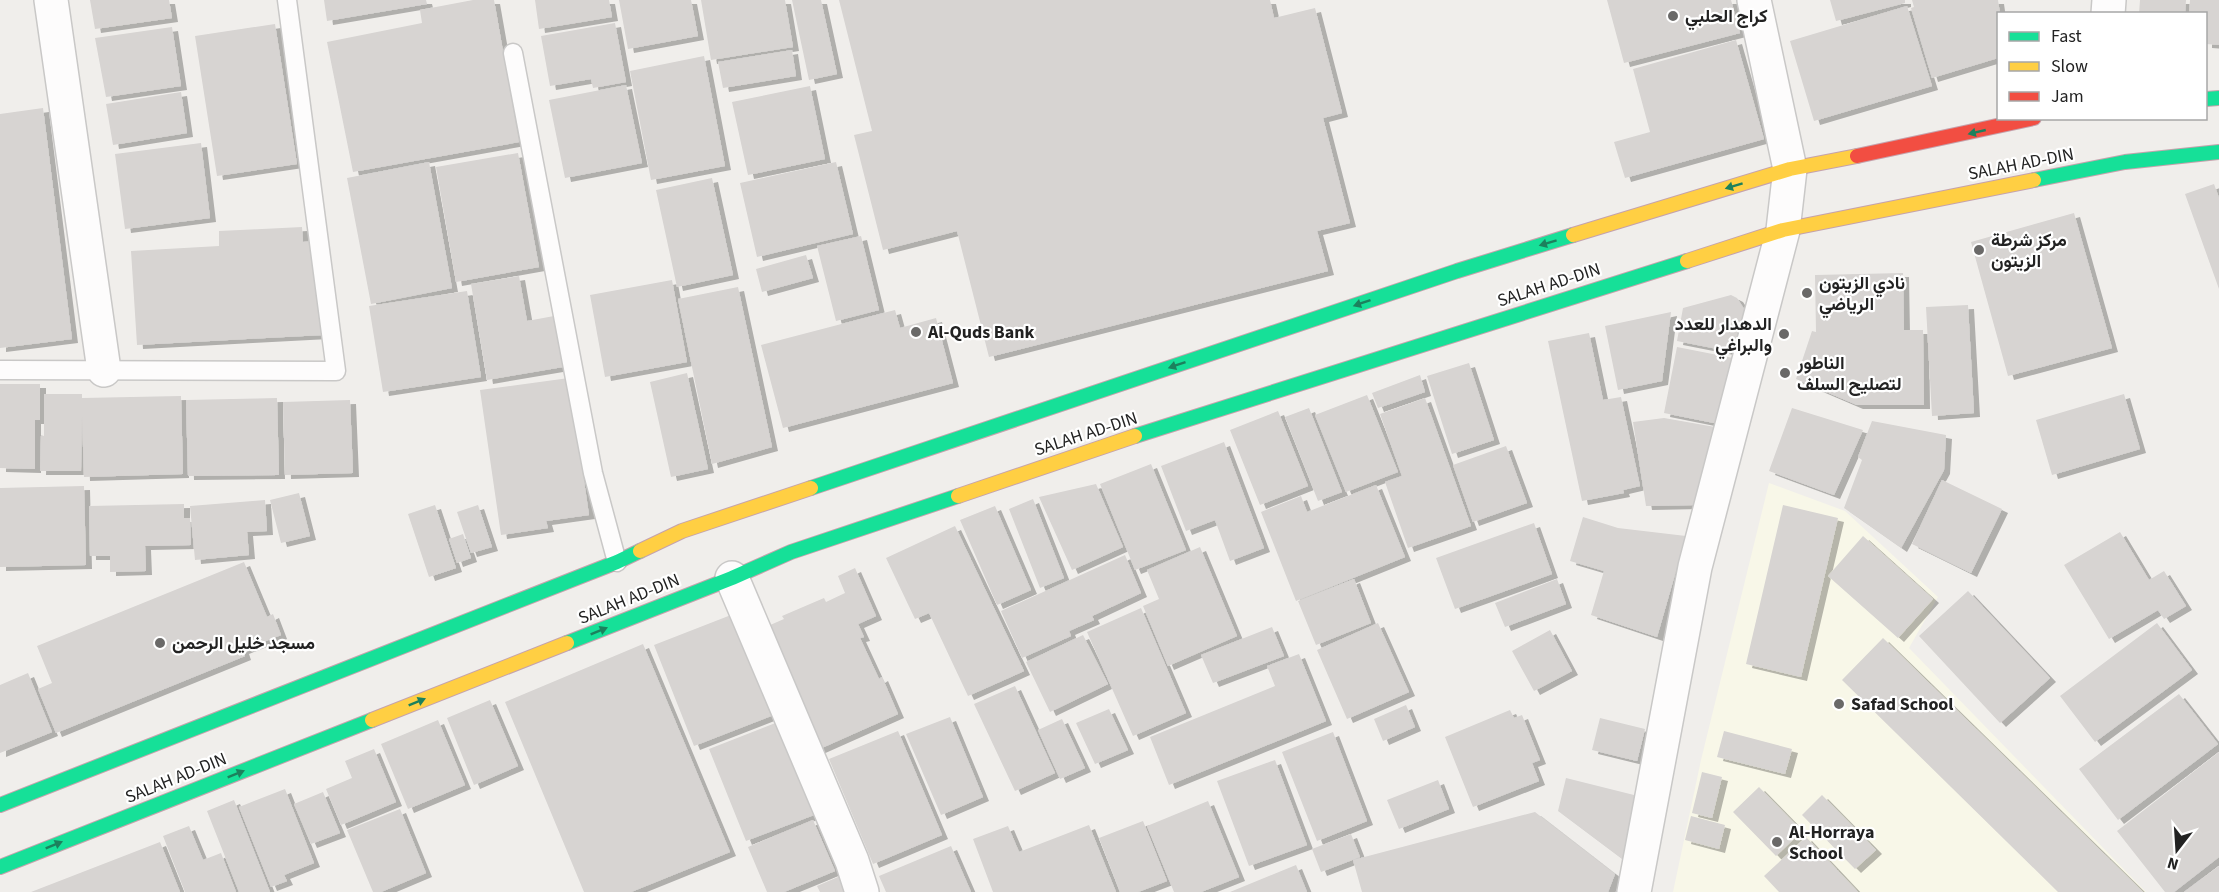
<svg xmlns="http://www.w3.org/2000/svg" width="2219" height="892" viewBox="0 0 2219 892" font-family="'Source Sans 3',Vazirmatn,sans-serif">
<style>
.education{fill:#f8f7e8}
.building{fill:#d7d4d2;filter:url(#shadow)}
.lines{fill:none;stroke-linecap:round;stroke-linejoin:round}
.lane-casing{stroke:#c9c8c7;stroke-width:21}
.street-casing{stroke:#c9c8c7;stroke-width:36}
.fast-casing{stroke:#c5a2ac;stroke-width:16}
.slow-casing{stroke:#c5a2ac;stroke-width:16}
.jam-casing{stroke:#c5a2ac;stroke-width:16}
.lane{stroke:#fdfcfc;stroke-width:18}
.street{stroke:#fdfcfc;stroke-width:33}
.fast{stroke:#16e098;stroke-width:14}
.slow{stroke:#ffcf43;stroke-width:14}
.jam{stroke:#f24e42;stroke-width:14}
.oneway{fill:#1c815d}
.poi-dot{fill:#6a6968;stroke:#fff;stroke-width:2}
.labels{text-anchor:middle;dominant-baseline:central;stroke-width:4.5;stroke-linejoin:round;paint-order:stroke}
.poi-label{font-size:18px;font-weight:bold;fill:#222;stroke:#fff;text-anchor:start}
.street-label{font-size:18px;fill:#222;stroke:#fff}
</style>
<defs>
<filter id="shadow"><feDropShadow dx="6" dy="4" stdDeviation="0" flood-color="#0004"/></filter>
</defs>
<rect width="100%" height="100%" fill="#f0eeeb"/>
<path class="education" d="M1769,483l76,28 93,86 -29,51 237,244h-473l28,-132z"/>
<path class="building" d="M90,0h79l3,18 -77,11z
M324,0h102l1,4 -100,17z
M473,0h21l25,142 -166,30 -26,-130 95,-19 -2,-13z
M535,0h74l3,17 -73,12z
M619,0h72l7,36 -70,13z
M701,0h84l8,47 -82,13z
M792,0h29l16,74 -28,6z
M839,0h431l4,18 41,-10 27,105 -19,5 27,105 -33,8 11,40 -339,86 -32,-126 -74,19 -29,-115 18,-4z
M1607,0h124l9,33 -116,30z
M1830,0h75v3l-69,18z
M1912,0h86l2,14 -2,44 -66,20 -21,-70 3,-1z
M2140,0h46l-1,14h-46z
M2190,0h29v45l-13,-1v-30h-17z
M1907,6l25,80 -118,35 -24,-80z
M615,23l11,59 -33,6 -2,-9 -41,7 -9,-50z
M275,24l22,140 -80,12 -22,-140z
M172,27l9,59 -75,11 -11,-59z
M1736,40l28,99 -139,39 -11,-36 36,-10 -17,-63z
M792,50l4,26 -73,12 -5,-26z
M704,56l21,110 -74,14 -21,-109z
M626,85l16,78 -77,15 -16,-78z
M810,86l15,73 -77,16 -16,-73z
M181,92l6,41 -74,12 -7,-41z
M43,108l29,231 -72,9v-234z
M201,143l9,75 -85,11 -10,-75z
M518,153l21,114 -83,15 -20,-115z
M429,162l23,126 -81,16 -24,-126z
M836,162l17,72 -96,23 -17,-74z
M712,178l21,97 -56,12 -21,-97z
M2214,184l5,14v91l-34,-95z
M2074,213l38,135 -104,28 -37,-134z
M302,227l1,15 15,-1 5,94 -186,10 -6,-94 88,-5v-15z
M861,236l18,74 -43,11 -19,-75z
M806,255l7,23 -51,14 -6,-23z
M1903,273l1,57h19l1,75h-67l-61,-26 16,-48 4,1 -1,-57z
M519,276l8,45 27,-5 9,51 -76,13 -16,-96z
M672,280l15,82 -82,15 -15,-82z
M738,287l34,160 -60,17 -34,-165z
M467,291l14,86 -98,15 -14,-86z
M1731,295l6,3 9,14 -8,41 -61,-12 6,-33z
M1968,305l6,108 -42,3 -6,-109z
M895,310l5,18 36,-10 17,65 -170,45 -22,-83z
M1671,312l-9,69 -44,9 -13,-64z
M1589,333l14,67 18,-3 19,89 -17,4 1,3 -42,8 -34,-160z
M1677,347l61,12 -14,66 -60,-12z
M1469,363l25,77 -42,14 -25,-78z
M687,373l21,96 -37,8 -21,-95z
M1420,375l5,17 -47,16 -6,-15z
M569,378l20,137 -43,6 2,7 -47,7 -21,-145z
M0,384h40v36h-5v49l-35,-1z
M44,394h38v4l99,-2 2,78 -99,3 -2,-60 -1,54h-41l1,-36 3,1z
M2124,394l16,55 -88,26 -16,-55z
M1367,395l31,77 -52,20 -31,-77z
M277,398l2,77 -91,1 -2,-76z
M1425,398l46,128 -63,22 -23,-66 17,-6 -22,-62z
M350,400l3,73 -68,2 -2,-73z
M1309,408l33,84 -24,9 -33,-84z
M1792,408l71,22 -29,65 -65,-24z
M1278,411l30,75 -48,19 -30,-75z
M1664,418l51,9 -20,78 -49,1 -13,-84z
M1872,421l74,14 -2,35 -43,78 -57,-40 18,-48 -4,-3z
M1224,442l40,106 -34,13 -15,-41 -29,11 -25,-65z
M1506,446l21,57 -54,19 -20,-57z
M1151,464l35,86 -51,20 -35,-86z
M1942,480l60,29 -31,64 -59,-29z
M1096,484l27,63 -51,23 -33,-73z
M1376,485l29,72 -109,44 -35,-89 40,-16 6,16z
M84,486l2,79 -86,2v-79z
M299,493l11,43 -29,7 -11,-43z
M1033,499l31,79 -24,10 -31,-79z
M265,500l2,31 -20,1 2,23 -54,5 -5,-54z
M184,504v14h6l1,27 -46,1 1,25 -36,1v-16h-20l-1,-50z
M435,505l21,63 -27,9 -21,-63z
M478,505l14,42 -21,6 -14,-41z
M1783,505l55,13 -37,159 -55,-13z
M995,506l36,84 -34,15 -37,-85z
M1583,517l35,11 68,8 -29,101 -66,-22 13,-44 -34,-10z
M1534,523l18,51 -97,35 -19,-51z
M955,526l69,145 -56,25 -39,-83 -14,6 -29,-61z
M2120,532l29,48 15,-9 22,35 -22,13 -6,-9 -49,29 -45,-74z
M463,534l8,24 -14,5 -8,-24z
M1863,536l70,63 -35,39 -70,-62z
M1200,547l37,89 -69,30 -25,-60 16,-7 -12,-29z
M1125,555l16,38 -49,23 2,4 -25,11 2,5 -49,22 -21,-47z
M244,562l23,55 6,-3 8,21 -38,15 2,6 -189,77 -18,-44 14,-6 -15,-37z
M855,568l21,48 -18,8 6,13 -4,1 19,41 3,-2 16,37 -83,37 -54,-122 23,-10 -2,-3 42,-18 2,4 19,-9 -7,-17z
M1354,579l17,44 -55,22 -18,-44z
M1557,579l9,25 -61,23 -10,-24z
M1968,591l82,87 -50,45 -81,-87z
M1141,608l45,105 -53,23 -46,-104z
M731,615l40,101 -77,30 -40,-101z
M1378,623l31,69 -62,27 -30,-69z
M2157,623l35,47 -97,72 -35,-46z
M1272,627l12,29 -71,27 -12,-28z
M1550,630l22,41 -38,20 -22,-40z
M1083,635l25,49 -58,28 -24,-50z
M1883,638l260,254h-85l-216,-212z
M643,644l87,208 -99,40h-47l-79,-190z
M1299,654l27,67 -157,64 -19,-48 125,-51 -8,-20z
M28,673l24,59 -52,21v-68z
M1015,686l40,87 -40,18 -41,-87z
M2179,694l39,50 -100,76 -39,-51z
M490,700l28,66 -44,19 -27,-67z
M1406,705l9,22 -32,14 -9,-22z
M1109,709l19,41 -33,14 -19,-41z
M1510,710l4,8 8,-3 18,45 -8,3 7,18 -66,26 -28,-70z
M950,717l33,80 -42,18 -35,-81z
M1600,718l45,11 -8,32 -45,-11z
M1062,719l23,49 -25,11 -22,-49z
M438,720l27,65 -57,24 -27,-65z
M778,722l36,93 -68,26 -37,-92z
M898,731l44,104 -69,29 -44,-105z
M1724,731l68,18 -7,25 -68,-17z
M1333,732l34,89 -50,20 -35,-89z
M374,749l22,53 -55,23 -15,-36 26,-11 -7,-17z
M2219,752v105l-45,35h-9l-48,-61z
M1275,760l32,85 -58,21 -32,-85z
M1702,772l20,5 -10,41 -20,-5z
M1566,778l72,18 -16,63 -64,-48z
M1438,780l11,29 -50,20 -12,-29z
M1759,787l43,44 -26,25 -43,-44z
M285,789l29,74 -30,12 3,6 -16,6 -32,-80z
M323,792l17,41 -29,11 -17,-40z
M1822,795l54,55 -21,19 -53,-54z
M234,800l36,92h-31l-32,-81z
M1208,801l31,76 -38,15h-27l-27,-66z
M400,809l26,64 -45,19h-8l-26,-62z
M1535,812l80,62 -7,18h-246l-9,-32z
M1691,816l34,9 -6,24 -34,-9z
M813,820l22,51 -51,21h-17l-19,-45z
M1143,821l24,60 -29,11h-18l-21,-54z
M1089,825l27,67h-123l-20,-53 35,-13 11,26z
M189,826l14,34 18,-7 15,39h-51l-22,-56z
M1351,834l9,23 -39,15 -9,-23z
M1806,837l52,55h-79l-15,-16z
M160,842l20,50h-149z
M951,846l20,46h-85l-7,-16z
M1296,865l11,27h-77z
M2219,866v26h-35z
M845,874l7,18h-32l-3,-6z"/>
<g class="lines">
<defs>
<path id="lane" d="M513,53l80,420 24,89
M0,370l336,1 -49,-371"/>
<path id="street" d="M51,0l53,370
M2108,14l1,-14
M732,578l120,283 10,31
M1634,892l61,-325 88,-337 7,-61 -36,-169"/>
<path id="fast" d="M2206,99l13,-1
M2034,180l91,-18 94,-10
M1135,436l552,-175
M811,488l646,-217 116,-36
M567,643l165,-65 59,-26 167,-56
M0,805l617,-243 23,-11
M0,867l372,-147"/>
<path id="slow" d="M1573,235l217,-66 67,-13
M1687,261l96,-31 251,-50
M958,496l177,-60
M640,551l42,-20 129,-43
M372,720l195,-77"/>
<path id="jam" d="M1857,156l177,-38"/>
</defs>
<use href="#lane" class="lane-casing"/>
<use href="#street" class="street-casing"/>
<use href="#fast" class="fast-casing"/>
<use href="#slow" class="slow-casing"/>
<use href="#jam" class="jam-casing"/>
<use href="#lane" class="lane"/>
<use href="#street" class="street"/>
<use href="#fast" class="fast"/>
<use href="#slow" class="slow"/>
<use href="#jam" class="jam"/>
</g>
<defs><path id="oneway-solid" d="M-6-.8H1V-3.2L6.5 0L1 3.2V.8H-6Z" transform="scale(1.5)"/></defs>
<g class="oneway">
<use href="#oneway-solid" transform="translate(1977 132) rotate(167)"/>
<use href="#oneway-solid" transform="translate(1734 186) rotate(163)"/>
<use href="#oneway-solid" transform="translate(1548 243) rotate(163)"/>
<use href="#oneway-solid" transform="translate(1362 303) rotate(161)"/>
<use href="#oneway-solid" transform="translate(1177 365) rotate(161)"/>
<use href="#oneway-solid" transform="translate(599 631) rotate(-22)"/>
<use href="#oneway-solid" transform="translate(417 702) rotate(-22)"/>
<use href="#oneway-solid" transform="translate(236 774) rotate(-22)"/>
<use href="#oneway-solid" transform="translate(54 845) rotate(-22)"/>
</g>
<g class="poi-dot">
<circle cx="1673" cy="16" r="6"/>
<circle cx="1979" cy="250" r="6"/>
<circle cx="1807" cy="293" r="6"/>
<circle cx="916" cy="332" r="6"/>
<circle cx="1784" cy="334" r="6"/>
<circle cx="1785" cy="373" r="6"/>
<circle cx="160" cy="643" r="6"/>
<circle cx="1839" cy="704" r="6"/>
<circle cx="1777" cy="842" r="6"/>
</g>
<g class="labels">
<g class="poi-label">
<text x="1685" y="16">كراج الحلبي</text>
<text x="1991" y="240">مركز شرطة<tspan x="1991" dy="21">الزيتون</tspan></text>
<text x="1819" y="283">نادي الزيتون<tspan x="1819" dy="21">الرياضي</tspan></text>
<text x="1772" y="324" text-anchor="end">الدهدار للعدد<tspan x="1772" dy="21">والبراغي</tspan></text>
<text x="928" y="332">Al-Quds Bank</text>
<text x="1797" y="363">الناطور<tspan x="1797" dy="21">لتصليح السلف</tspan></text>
<text x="172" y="643">مسجد خليل الرحمن</text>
<text x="1851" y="704">Safad School</text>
<text x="1789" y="832">Al-Horraya<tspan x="1789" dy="21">School</tspan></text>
</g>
<g class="street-label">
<text transform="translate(2021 164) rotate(-11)">SALAH AD-DIN</text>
<text transform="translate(1549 285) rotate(-18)">SALAH AD-DIN</text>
<text transform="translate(1086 434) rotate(-18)">SALAH AD-DIN</text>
<text transform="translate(629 599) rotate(-22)">SALAH AD-DIN</text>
<text transform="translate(176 778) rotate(-22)">SALAH AD-DIN</text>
</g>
</g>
<rect x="1997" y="12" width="210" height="108" fill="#ffffff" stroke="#a7a7a7" stroke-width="1.5"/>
<rect x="2009" y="32" width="30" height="9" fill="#16e098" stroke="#a7a7a7" stroke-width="1.5"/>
<text x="2051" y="42" font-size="18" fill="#222222">Fast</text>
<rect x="2009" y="62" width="30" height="9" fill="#ffcf43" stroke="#a7a7a7" stroke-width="1.5"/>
<text x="2051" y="72" font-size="18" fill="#222222">Slow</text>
<rect x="2009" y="92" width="30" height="9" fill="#f24e42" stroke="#a7a7a7" stroke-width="1.5"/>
<text x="2051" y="102" font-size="18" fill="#222222">Jam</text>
<g transform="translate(2177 850) rotate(197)" stroke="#ffffff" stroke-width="4.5" paint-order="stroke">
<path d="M0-4.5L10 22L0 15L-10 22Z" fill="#222222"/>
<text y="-9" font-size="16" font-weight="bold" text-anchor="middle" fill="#222222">N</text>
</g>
</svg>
